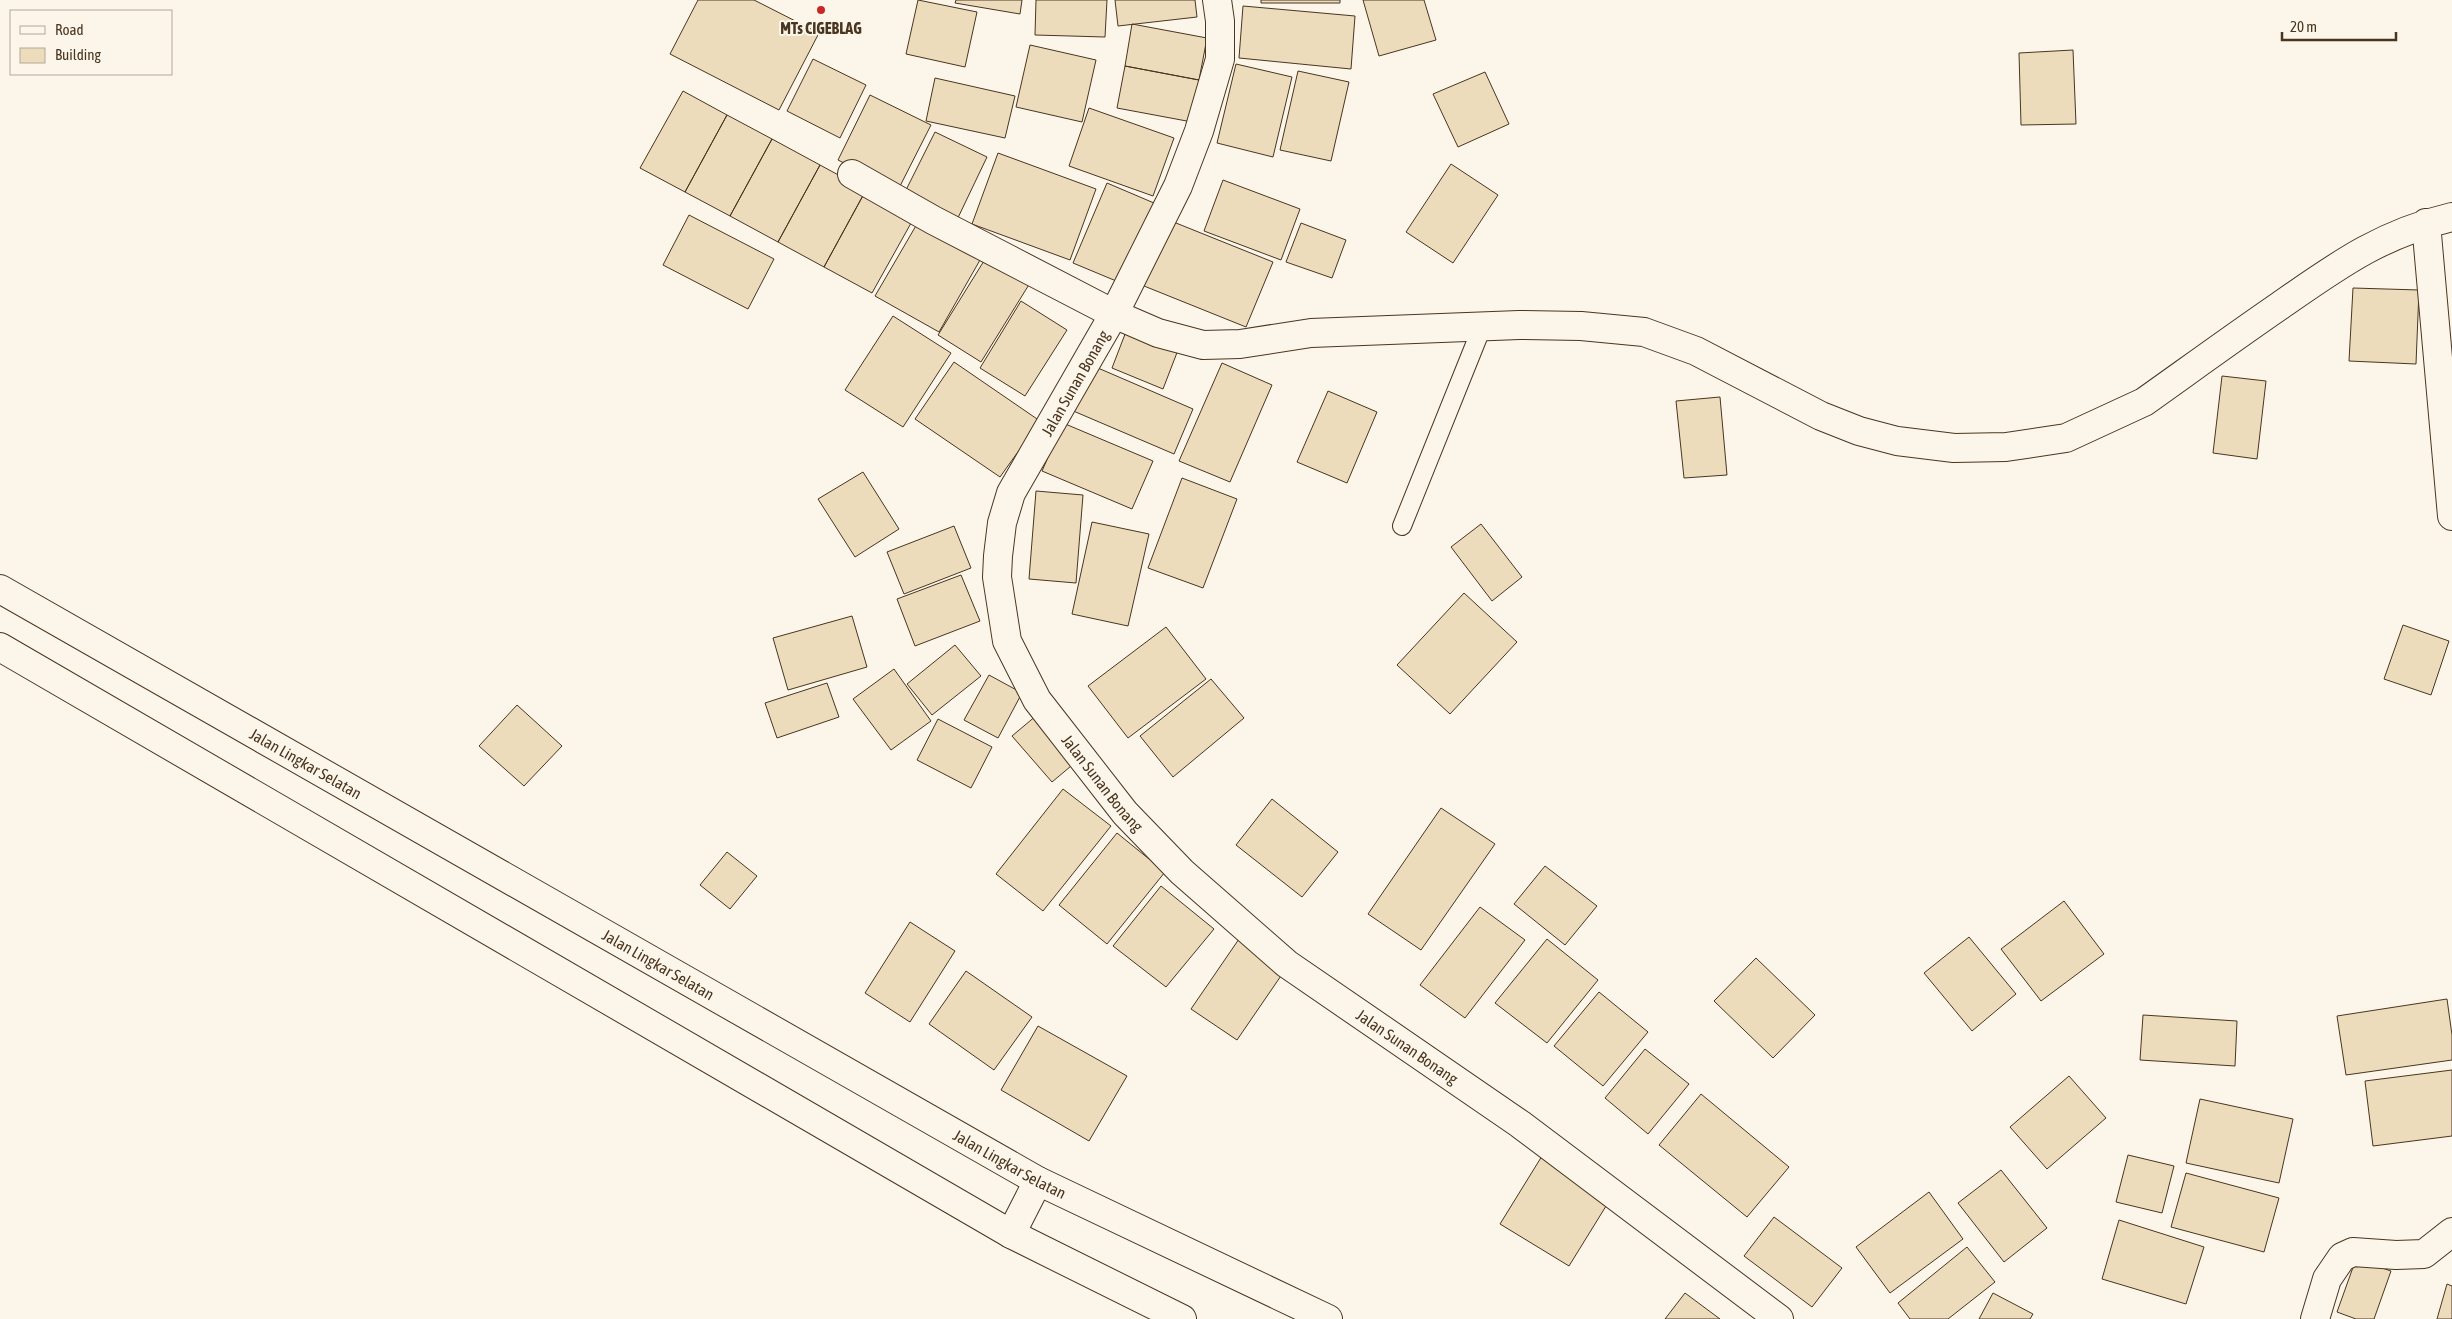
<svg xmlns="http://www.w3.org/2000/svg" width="2452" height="1319" viewBox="0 0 2452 1319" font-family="'Asap Condensed',sans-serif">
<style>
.building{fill:#ecdcbc;stroke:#4a3520}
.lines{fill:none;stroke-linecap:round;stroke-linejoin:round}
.lane-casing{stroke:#4a3520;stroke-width:20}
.street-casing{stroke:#4a3520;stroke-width:30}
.secondary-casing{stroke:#4a3520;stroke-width:30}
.highway-casing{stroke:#4a3520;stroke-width:30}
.lane{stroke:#fbf6e9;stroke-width:18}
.street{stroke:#fbf6e9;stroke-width:28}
.secondary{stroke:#fbf6e9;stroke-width:28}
.highway{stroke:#fbf6e9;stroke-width:28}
.poi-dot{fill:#c62828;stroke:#fbf6e9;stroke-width:2}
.labels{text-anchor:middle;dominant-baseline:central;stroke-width:4;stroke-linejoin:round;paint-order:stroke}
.poi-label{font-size:16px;font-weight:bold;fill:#4a3520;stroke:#fbf6e9}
.street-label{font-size:16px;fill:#4a3520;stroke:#fbf6e9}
</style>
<rect width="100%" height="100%" fill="#fbf6e9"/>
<path class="building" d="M698,0h56l65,33 -40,77 -109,-56z
M918,0l59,12 -12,55 -59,-13z
M956,0h66l-2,14 -65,-11z
M1036,0h71l-2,37 -70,-2z
M1115,0h80l2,17 -79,9z
M1261,0h79v3h-79z
M1363,0h61l12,40 -57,16z
M1243,6l112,10 -4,53 -112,-11z
M1132,24l75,14 -8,42 -74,-14z
M1030,45l66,15 -14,62 -66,-15z
M2073,50l3,74 -55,1 -2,-72z
M813,59l53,26 -26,53 -53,-27z
M1236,64l56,13 -19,80 -56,-14z
M1125,66l74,14 -7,42 -75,-14z
M1298,71l51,11 -18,79 -51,-11z
M1485,72l24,52 -51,23 -25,-53z
M935,78l80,18 -10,42 -79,-17z
M683,91l44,24 -42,77 -45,-24z
M870,95l61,30 -33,65 -60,-30z
M1089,108l85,30 -21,58 -84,-30z
M727,115l45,24 -42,77 -45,-24z
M935,132l52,25 -32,67 -53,-26z
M772,139l48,26 -42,77 -48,-26z
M998,153l98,36 -26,71 -98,-36z
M1451,164l47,31 -45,68 -47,-31z
M820,165l46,25 -42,77 -46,-25z
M1223,180l77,29 -19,51 -77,-29z
M1107,183l47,20 -33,80 -48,-20z
M866,190l49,26 -43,77 -48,-26z
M689,215l85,44 -26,50 -85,-44z
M1171,221l102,41 -27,65 -102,-41z
M1301,223l45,17 -14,38 -46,-16z
M917,224l63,36 -41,72 -64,-36z
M987,256l43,27 -49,79 -43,-27z
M2353,288l66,2 -3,74 -67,-3z
M1021,301l46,29 -42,66 -45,-28z
M893,316l58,37 -48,74 -58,-37z
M1127,329l51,21 -15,39 -51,-21z
M954,362l86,59 -40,56 -85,-58z
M1222,363l50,22 -42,97 -51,-21z
M1091,365l102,44 -19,45 -103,-44z
M2222,376l44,5 -9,78 -44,-6z
M1328,391l49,21 -30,71 -50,-21z
M1720,397l7,78 -43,3 -8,-77z
M1063,423l90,38 -21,48 -90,-38z
M863,472l36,57 -44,28 -37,-58z
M1182,478l55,21 -34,89 -55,-20z
M1036,491l47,4 -7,88 -47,-4z
M1092,522l57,12 -21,92 -56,-12z
M1481,524l41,53 -30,24 -41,-54z
M954,526l17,42 -67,26 -17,-42z
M961,575l19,46 -65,25 -18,-47z
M1464,593l53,49 -67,72 -53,-49z
M852,616l15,51 -79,23 -15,-52z
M2403,625l46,16 -18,54 -47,-16z
M1166,627l40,52 -78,59 -40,-52z
M955,645l26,31 -49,39 -25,-31z
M894,669l37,52 -40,29 -38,-51z
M989,675l33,18 -24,45 -34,-18z
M1211,679l33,39 -71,59 -33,-41z
M827,683l12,34 -62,21 -12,-35z
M517,705l45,41 -38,40 -45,-40z
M1037,715l40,46 -25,21 -40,-46z
M938,719l54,28 -21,41 -54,-28z
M1063,789l48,37 -68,85 -47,-37z
M1272,799l66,53 -36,45 -66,-52z
M1441,808l54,36 -74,106 -53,-36z
M1117,833l48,39 -58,72 -48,-39z
M727,852l30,24 -27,33 -30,-24z
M1545,866l52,40 -32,39 -51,-41z
M1161,886l53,43 -48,58 -53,-41z
M2064,901l40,53 -63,47 -40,-52z
M1480,907l45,33 -60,78 -45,-33z
M910,922l45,29 -45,71 -45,-29z
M1969,937l47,57 -44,37 -48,-58z
M1239,939l46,31 -48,70 -46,-31z
M1547,939l51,41 -51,63 -52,-40z
M1756,958l59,57 -42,43 -59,-57z
M966,971l66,46 -38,53 -65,-46z
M1599,992l49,40 -45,54 -49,-40z
M2447,999l5,36v25l-106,15 -9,-59z
M2143,1015l94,6 -2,45 -95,-6z
M1038,1026l89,50 -38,65 -88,-51z
M1645,1049l44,35 -41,50 -43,-36z
M2452,1070v66l-79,10 -8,-65z
M2069,1076l37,42 -59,51 -37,-42z
M1701,1094l88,73 -42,50 -88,-72z
M2200,1099l93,20 -14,64 -93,-20z
M2128,1155l46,11 -12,47 -46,-11z
M1542,1156l69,42 -42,68 -69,-42z
M2001,1170l46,58 -43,34 -46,-59z
M2186,1173l93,25 -15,54 -93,-25z
M1929,1192l34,47 -73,54 -34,-46z
M1774,1217l68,51 -30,39 -68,-51z
M2119,1220l85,27 -18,57 -84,-25z
M1967,1247l28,35 -47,37h-38l-12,-16z
M2356,1259l35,12 -17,48h-18l-19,-7z
M2447,1284l5,2v33h-15z
M1685,1293l35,26h-55z
M1993,1293l40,21 -3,5h-51z"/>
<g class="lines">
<defs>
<path id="lane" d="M1402,526l80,-199"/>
<path id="street" d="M852,174l81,46 181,94 44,19 45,12 37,-1 71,-11 208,-8 62,1 63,6 52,19 125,65 38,15 38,10 57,7 52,-1 60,-9 78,-36c45,-32 89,-64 134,-95 59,-41 102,-73 174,-90
M2426,223l26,293
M2315,1319l12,-40 15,-22 11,-5 43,3 28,-1 28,-22"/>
<g id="secondary">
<path id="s1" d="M1217,0l3,21v38l-21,72 -21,55 -64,128 -103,179 -9,30 -4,33 -1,21 10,64 30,59 88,113 57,59 105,92 233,160 259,195"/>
</g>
<g id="highway">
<path id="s2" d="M0,589l1038,592 290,138"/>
<path d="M0,647l1011,587 171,85"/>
<path d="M1011,1234l27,-53"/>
</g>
</defs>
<use href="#lane" class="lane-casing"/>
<use href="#street" class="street-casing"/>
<use href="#secondary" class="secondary-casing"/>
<use href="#highway" class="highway-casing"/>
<use href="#lane" class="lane"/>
<use href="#street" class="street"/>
<use href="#secondary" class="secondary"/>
<use href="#highway" class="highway"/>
</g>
<circle class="poi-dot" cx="821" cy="10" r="5"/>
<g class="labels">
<g class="poi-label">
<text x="821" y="28">MTs CIGEBLAG</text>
</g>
<g class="street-label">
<text transform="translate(1075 383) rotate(-60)">Jalan Sunan Bonang</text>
<text stroke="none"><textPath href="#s2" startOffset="352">Jalan Lingkar Selatan</textPath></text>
<text stroke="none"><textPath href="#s1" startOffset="865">Jalan Sunan Bonang</textPath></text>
<text stroke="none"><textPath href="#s2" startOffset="758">Jalan Lingkar Selatan</textPath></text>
<text stroke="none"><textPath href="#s1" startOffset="1270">Jalan Sunan Bonang</textPath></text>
<text stroke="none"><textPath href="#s2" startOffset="1162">Jalan Lingkar Selatan</textPath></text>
</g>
</g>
<rect x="10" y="10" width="162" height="65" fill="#fbf6e9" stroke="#b4a999"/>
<rect x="20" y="26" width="25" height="8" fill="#fbf6e9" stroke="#b4a999"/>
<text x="55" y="35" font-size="15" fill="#4a3520">Road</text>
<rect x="20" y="48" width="25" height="15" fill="#ecdcbc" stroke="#b4a999"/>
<text x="55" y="60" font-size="15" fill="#4a3520">Building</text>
<path d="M2282 32v8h114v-8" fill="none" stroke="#4a3520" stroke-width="2.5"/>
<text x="2290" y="32" font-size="15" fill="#4a3520" stroke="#fbf6e9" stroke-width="4" paint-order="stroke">20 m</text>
</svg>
